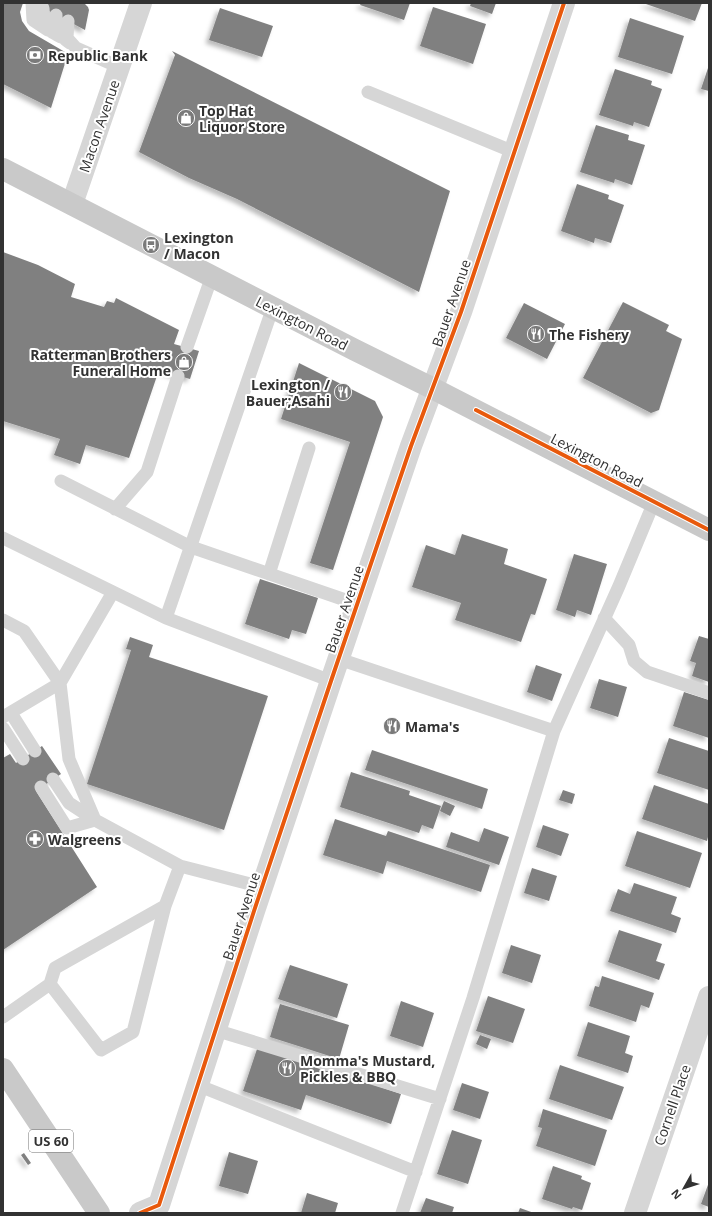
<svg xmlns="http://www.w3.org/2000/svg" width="712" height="1216" viewBox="0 0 712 1216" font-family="'Open Sans',sans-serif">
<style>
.building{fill:#808080;filter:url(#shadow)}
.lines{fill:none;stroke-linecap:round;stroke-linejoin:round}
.lane{stroke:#d6d6d6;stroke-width:13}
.street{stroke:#d6d6d6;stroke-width:22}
.primary{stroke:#c9c9c9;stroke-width:22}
.cycleway-casing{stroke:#fff;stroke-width:6}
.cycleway{stroke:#e8590c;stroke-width:4}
.labels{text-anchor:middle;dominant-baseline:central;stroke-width:4;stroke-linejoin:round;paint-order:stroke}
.shield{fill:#fff;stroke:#707070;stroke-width:1}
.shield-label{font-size:13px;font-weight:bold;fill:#323232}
.poi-label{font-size:14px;font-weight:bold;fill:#323232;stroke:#fff;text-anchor:start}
.street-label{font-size:14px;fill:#323232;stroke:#fff}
</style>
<defs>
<filter id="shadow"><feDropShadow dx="-3.5" dy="3.5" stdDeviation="2" flood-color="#0004"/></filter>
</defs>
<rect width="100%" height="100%" fill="#fff"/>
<path class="building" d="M3,3h20l-3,9 2,9 7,10 36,21 2,5 -16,51 -48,-24z
M34,3h48l3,1 3,3 1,3 -4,20z
M361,3h49l-6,17 -44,-15z
M471,3h25l-4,11 -22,-8z
M643,3h59l-7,18z
M433,7l53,17 -13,40 -53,-18z
M220,8l53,18 -11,31 -53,-17z
M630,18l54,18 -12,38 -54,-17z
M172,51l278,140 -31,101 -182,-93 -48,-21 -50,-26 36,-97z
M709,65v26l-8,-2z
M615,69l37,12 -1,4 11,4 -13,38 -15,-5 -1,4 -34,-11z
M596,125l33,10 -1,5 17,5 -13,40 -17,-6 -1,4 -34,-11z
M577,184l32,11 -1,4 16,6 -13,38 -16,-5 -1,5 -33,-12z
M3,252l35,13 37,19 -4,13 33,10 3,-6 7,2 2,-5 63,32 -5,14 25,7 -9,28 -31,-9 -30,88 -43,-13 -6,19 -26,-9 6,-16 -57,-18z
M623,302l46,23 -3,6 16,8 -23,71 -8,3 -68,-35z
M524,303l41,21 -18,35 -41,-21z
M299,363l76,38 8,16 -50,153 -23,-7 40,-121 -69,-23z
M462,534l46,15 -4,15 43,15 -12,36 -4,-1 -10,28 -66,-22 6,-17 -49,-16 14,-42 29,10z
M574,554l33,10 -16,51 -14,-5 -2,7 -19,-7z
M260,579l58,19 -12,36 -14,-4 -3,9 -44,-15z
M699,636l10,3v43l-17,-6 4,-13 -6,-2z
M130,637l23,8 -4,12 119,39 -44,134 -137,-46 44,-134 -5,-1z
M536,665l26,9 -10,27 -25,-9z
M599,679l28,8 -9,30 -28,-9z
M684,692l25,8v38l-36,-12z
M669,738l40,13v39l-52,-17z
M42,746l19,28 -25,17 61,96 -94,63v-192l7,-4 6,9z
M372,750l116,39 -6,20 -117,-39z
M351,772l59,19 -1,4 32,11 -8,23 -11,-4 -3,8 -79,-26z
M654,785l55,19v29l-2,8 -65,-22z
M563,790l12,4 -3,10 -13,-4z
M444,801l11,5 -5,10 -10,-5z
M335,819l51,17 2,-5 102,34 -9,27 -94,-31 -4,13 -60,-19z
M543,825l26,9 -8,22 -25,-9z
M484,828l25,9 -10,28 -53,-18 5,-15 28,10z
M637,831l65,22 -12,35 -65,-22z
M532,868l25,8 -8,25 -25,-8z
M634,883l43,14 -6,17 10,4 -5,15 -66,-22 8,-22 12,5z
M619,930l43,14 -6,17 9,3 -6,16 -51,-18z
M511,945l30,10 -9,28 -30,-10z
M290,965l58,19 -11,34 -59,-19z
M602,976l52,17 -5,15 -8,-3 -5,17 -47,-16 6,-20 4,1z
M488,996l37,13 -12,34 -37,-12z
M401,1001l33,12 -11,34 -33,-11z
M280,1004l69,21 -10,34 -69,-22z
M588,1022l42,14 -5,17 8,3 -5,17 -51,-17z
M480,1035l11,4 -4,10 -11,-5z
M258,1046l143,48 -10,30 -85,-29 -5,15 -58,-19z
M560,1065l64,22 -12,33 -63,-21z
M462,1083l27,9 -9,27 -27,-9z
M543,1109l64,21 -12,36 -59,-20 6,-18 -4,-1z
M452,1130l30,10 -14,44 -31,-10z
M229,1152l29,9 -10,33 -29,-8z
M24,1153l7,10 -3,2 -7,-10z
M553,1166l29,10 -1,3 10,4 -9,27 -9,-3 -1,2 -30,-10z
M709,1182v25l-8,-3z
M307,1193l31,10 -3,10h-34z
M426,1198l28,9 -2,6h-32z
M520,1208l14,5h-16z"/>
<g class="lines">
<path class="lane" d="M32,3l1,17 15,10
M43,8c1,19 1,20 18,29
M56,15c0,14 2,20 14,28
M68,21l-1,17 9,10 43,19
M368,92l146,60
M187,347l25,-71
M61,481l130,66 166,57
M115,509l32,-37 31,-96
M3,538l163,80 107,-311
M269,574l40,-126
M166,618l165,63
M604,618l25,27 5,16 13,11 62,21
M3,620l21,11 36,52 9,76 26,61
M339,659l215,72 65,-145 35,-84
M11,713l24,38
M3,717l57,-34 53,-91
M3,728l20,31
M53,779l16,24 26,17 85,46 82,21
M41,787l26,41 28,-8
M50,984l51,66 32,-18 32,-126 15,-40
M3,1017l47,-33 5,-16 110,-62
M215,1030l225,69
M197,1085l219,87
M402,1213l71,-215 81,-267"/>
<path class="street" d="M72,204l69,-201
M140,1213l19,-8 95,-294 77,-230 80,-235 50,-134 103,-309
M635,1213l74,-216"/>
<path class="primary" d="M3,169l352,181 77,38 277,142
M3,1069l96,144"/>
<defs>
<path id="cycleway" d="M476,410l233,120
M140,1213l19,-8 95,-294 77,-230 80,-235 50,-134 103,-309"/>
</defs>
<use href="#cycleway" class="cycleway-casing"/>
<use href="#cycleway" class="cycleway"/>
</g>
<defs>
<symbol id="bank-disc" viewBox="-11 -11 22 22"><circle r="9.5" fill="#7a7a7a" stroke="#fff"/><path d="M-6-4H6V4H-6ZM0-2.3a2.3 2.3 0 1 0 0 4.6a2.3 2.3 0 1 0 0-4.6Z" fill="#fff"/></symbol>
<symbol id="shop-disc" viewBox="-11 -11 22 22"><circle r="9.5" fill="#7a7a7a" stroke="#fff"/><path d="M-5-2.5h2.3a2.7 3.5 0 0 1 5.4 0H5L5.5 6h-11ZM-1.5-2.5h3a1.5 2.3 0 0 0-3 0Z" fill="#fff"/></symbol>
<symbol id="bus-disc" viewBox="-11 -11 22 22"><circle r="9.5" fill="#7a7a7a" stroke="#fff"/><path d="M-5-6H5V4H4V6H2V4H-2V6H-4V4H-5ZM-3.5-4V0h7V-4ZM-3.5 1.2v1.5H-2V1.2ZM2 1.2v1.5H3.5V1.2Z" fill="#fff"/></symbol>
<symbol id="restaurant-disc" viewBox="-11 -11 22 22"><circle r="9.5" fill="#7a7a7a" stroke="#fff"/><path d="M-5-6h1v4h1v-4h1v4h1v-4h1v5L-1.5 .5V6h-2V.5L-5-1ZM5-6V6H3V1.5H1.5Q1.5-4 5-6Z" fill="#fff"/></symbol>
<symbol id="pharmacy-disc" viewBox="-11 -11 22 22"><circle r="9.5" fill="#7a7a7a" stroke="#fff"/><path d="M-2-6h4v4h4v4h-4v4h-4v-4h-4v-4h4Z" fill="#fff"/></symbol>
</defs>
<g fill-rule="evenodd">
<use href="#bank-disc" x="25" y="45" width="20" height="20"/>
<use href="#shop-disc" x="176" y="108" width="20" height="20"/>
<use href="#bus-disc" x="141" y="235" width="20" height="20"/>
<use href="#restaurant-disc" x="526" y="324" width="20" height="20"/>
<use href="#shop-disc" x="174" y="352" width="20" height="20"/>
<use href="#restaurant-disc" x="333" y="382" width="20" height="20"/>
<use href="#restaurant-disc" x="382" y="716" width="20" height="20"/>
<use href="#pharmacy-disc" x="25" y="829" width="20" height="20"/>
<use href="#restaurant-disc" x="277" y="1058" width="20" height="20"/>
</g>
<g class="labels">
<rect class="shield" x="29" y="1130" width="44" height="22" rx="3"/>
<g class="shield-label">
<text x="51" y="1141">US 60</text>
</g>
<g class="poi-label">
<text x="48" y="55">Republic Bank</text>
<text x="199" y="110">Top Hat<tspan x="199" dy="16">Liquor Store</tspan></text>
<text x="164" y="237">Lexington<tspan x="164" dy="16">/ Macon</tspan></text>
<text x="549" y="334">The Fishery</text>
<text x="171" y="354" text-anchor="end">Ratterman Brothers<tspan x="171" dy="16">Funeral Home</tspan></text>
<text x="330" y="384" text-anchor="end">Lexington /<tspan x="330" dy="16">Bauer;Asahi</tspan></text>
<text x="405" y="726">Mama's</text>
<text x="48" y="839">Walgreens</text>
<text x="300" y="1060">Momma's Mustard,<tspan x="300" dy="16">Pickles &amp; BBQ</tspan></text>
</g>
<g class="street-label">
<text transform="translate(99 126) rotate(-71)">Macon Avenue</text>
<text transform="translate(451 303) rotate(-71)">Bauer Avenue</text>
<text transform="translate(302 323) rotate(27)">Lexington Road</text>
<text transform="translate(597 460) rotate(27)">Lexington Road</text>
<text transform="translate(344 609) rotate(-71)">Bauer Avenue</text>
<text transform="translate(241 916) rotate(-72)">Bauer Avenue</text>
<text transform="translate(672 1105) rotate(-71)">Cornell Place</text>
</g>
</g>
<rect width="712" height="1216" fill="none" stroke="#323232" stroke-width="8"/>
<g transform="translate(684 1188) rotate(231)" stroke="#ffffff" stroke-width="3" paint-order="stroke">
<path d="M0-3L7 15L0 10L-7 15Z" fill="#323232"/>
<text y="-6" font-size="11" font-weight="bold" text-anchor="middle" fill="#323232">N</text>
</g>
</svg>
